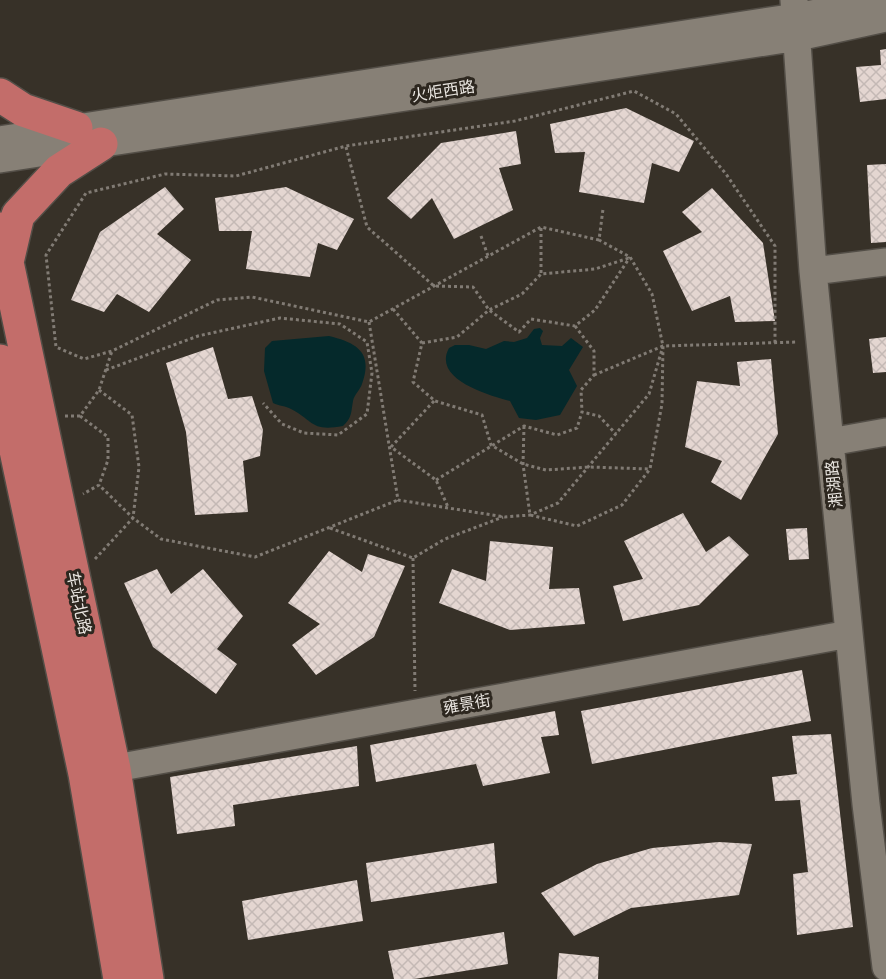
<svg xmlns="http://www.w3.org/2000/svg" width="886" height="979" viewBox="0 0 886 979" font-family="Karla,'Noto Sans SC',sans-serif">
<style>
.water{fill:#05292b}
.building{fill:url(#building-cross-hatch)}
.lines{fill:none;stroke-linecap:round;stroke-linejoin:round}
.minor-casing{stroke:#534e47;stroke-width:30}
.major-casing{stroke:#534e47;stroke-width:36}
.path{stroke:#817b74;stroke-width:3;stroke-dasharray:3 3;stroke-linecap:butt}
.minor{stroke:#878076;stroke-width:27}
.major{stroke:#c36d6a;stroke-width:33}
.labels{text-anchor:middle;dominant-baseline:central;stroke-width:6;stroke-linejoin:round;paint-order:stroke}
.street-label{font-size:16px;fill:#e9e5e0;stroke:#2d271f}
</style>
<defs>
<pattern id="building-cross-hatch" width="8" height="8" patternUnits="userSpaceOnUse" patternTransform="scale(1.5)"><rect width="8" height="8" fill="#e4d6d1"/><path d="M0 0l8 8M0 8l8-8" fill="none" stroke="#c4b9b5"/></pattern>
</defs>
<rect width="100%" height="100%" fill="#373128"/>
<path class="water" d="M540,328l3,3 -3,7 2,7 20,1 9,-8 12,9 -14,23 8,16 -17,29 -24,5 -17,-2 -9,-17c-22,-6 -78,-22 -61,-53l6,-3h14l17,4 18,-8 10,1 13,-4 7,-9z
M329,336c29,7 44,17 33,48 -2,6 -8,11 -9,17 -2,11 -1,17 -10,25 -32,6 -29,-5 -52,-17 -5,-3 -12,-3 -18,-6l-9,-32 1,-23 7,-7z"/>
<path class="building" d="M886,49v50l-26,3 -4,-35 25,-2 -1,-15z
M626,108l68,33 -15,31 -27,-9 -8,40 -65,-11 6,-40 -30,1 -5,-29z
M516,131l5,33 -22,4 14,42 -59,29 -22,-41 -21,21 -24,-21 54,-55z
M886,164v78l-15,1 -4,-78z
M165,187l19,22 -27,25 34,26 -42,52 -32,-18 -13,18 -33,-12 29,-68z
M286,187l68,32 -17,31 -19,-7 -8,34 -64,-8 6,-38h-33l-4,-33z
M712,188l51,55 12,78 -40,1 -5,-26 -38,15 -29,-60 39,-19 -20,-20z
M886,337v35l-13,1 -4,-34z
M213,347l15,52 24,-3 11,34 -3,26 -17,5 5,51 -53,3 -9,-83 -20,-69z
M771,359l7,75 -37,66 -30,-18 11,-21 -37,-14 12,-66 43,5 -3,-24z
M683,513l23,39 23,-16 20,19 -50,50 -76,16 -10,-35 30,-7 -19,-38z
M807,528l2,31 -20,1 -3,-31z
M490,541l63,6 -4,42 30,-1 6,36 -75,6 -71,-27 13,-34 34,12z
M329,551l33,21 6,-18 37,12 -31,71 -58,38 -24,-30 28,-21 -32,-21z
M157,569l14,25 32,-25 40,47 -26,33 20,15 -21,30 -63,-47 -29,-64z
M802,670l9,51 -219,43 -11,-53z
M555,711l4,24 -18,2 9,36 -67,13 -7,-22 -100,18 -6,-37z
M831,734l22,193 -56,8 -4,-61 15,-2 -8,-72 -25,1 -3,-24 25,-3 -5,-38z
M357,746l2,40 -126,19 2,21 -58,8 -7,-57z
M719,842l33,2 -13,51 -108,13 -57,28 -33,-43 56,-29 55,-16z
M494,843l3,40 -126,19 -5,-39z
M357,880l6,41 -115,19 -6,-39z
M504,932l4,32 -94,15h-20l-6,-28z
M559,953l40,4 -1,22h-41z"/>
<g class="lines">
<defs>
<path id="minor" d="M794,0l19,271 53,533 20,163
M0,140l796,-123 88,-17
M0,159l798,-122 88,-19
M813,271l73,-9
M830,442l56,-10
M94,772l755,-138"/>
<path id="major" d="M0,95l23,15 53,18
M0,229l114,540 33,210
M8,258l10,-43 41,-44 42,-27
M0,361l8,52 77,361 35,205"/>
</defs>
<use href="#minor" class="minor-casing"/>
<use href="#major" class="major-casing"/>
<path class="path" d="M346,147l21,80 67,59 39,1 16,23 30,22 12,-13 44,7 20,-16 35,-53
M541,228v46
M481,236l7,20
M599,240l-58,-13 -172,95 -117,-25 -35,3 -105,51 -28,8 -28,-12 -10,-92 40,-62 79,-19 71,2 110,-30 169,-25 119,-30 42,23 50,60 49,72v98
M393,309l29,34 -9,39 22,19 47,14 9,30 32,19 23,6 43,-3 61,2
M369,322l29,178 107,17 25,-2 28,-12 91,-109 14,-48
M575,326l19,25v24l-13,15 1,22
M422,343l35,-6 32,-27 33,-16 19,-20 54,-5 34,-11
M106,370l92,-34 82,-18 60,6 27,18 5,31 -5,41 -29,21 -34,-2 -22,-9 -19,-21
M594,375l69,-29 134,-4
M99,390l33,25 7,52 -6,51 -34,-33
M434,401l-43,46 45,33 12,27
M65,416h15l19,-26 13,-39
M80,416l28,21v23l-9,25 -16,9
M524,426l-1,38 7,51 47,11 45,-21 28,-36 12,-65 1,-58 -11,-52 -22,-37 -31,-17 4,-31
M436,480l88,-54 33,9 20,-7 5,-16 17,4 17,18
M330,528l83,30 32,-19 58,-22
M413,558l2,133
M95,559l38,-41 28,21 94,18 143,-57"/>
<use href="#minor" class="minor"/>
<use href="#major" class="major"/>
</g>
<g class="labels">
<g class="street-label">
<text transform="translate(443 91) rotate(-9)">火炬西路</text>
<text transform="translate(834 484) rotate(-96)">湘湖路</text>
<text transform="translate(79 603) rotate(78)">车站北路</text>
<text transform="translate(467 704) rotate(-10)">雍景街</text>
</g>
</g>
</svg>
